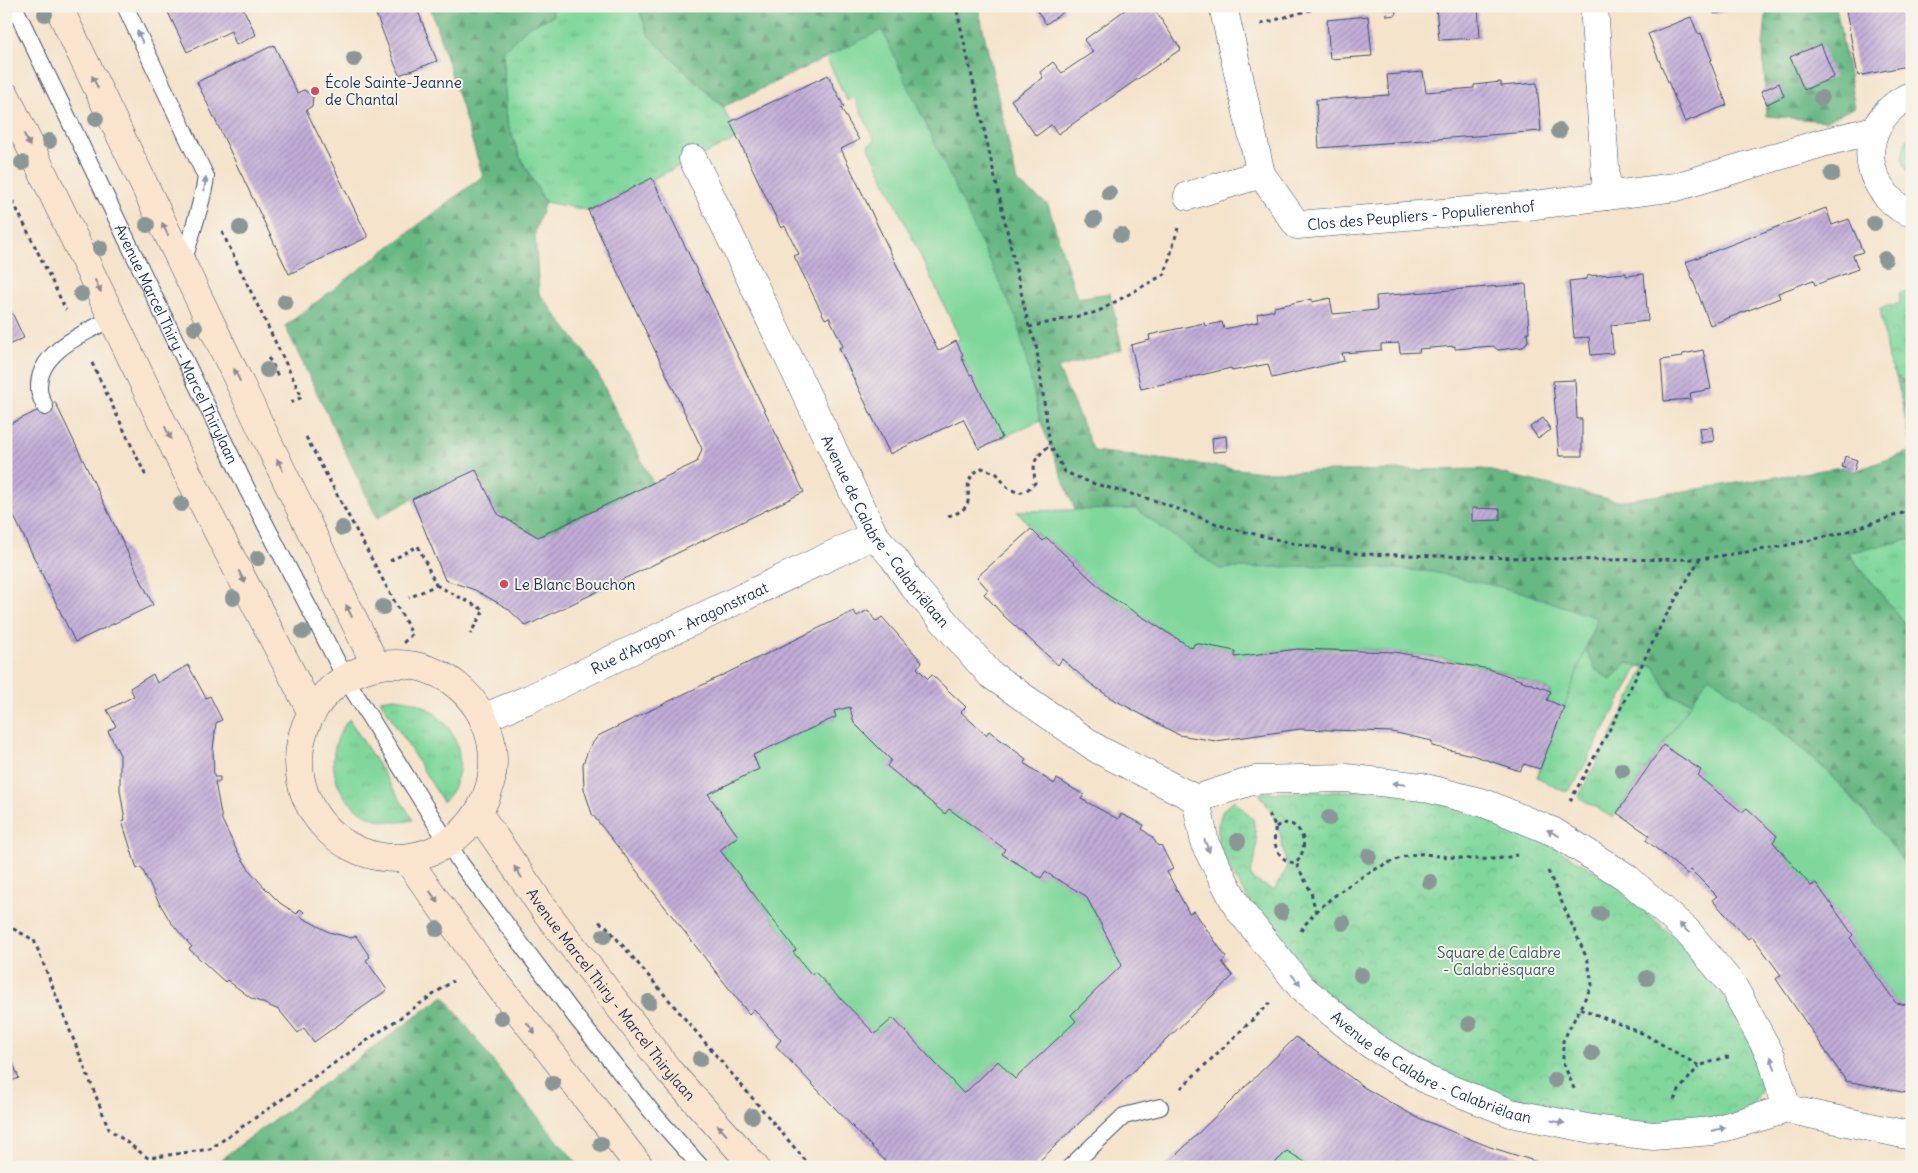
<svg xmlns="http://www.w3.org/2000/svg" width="1918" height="1173" viewBox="0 0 1918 1173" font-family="Delius,sans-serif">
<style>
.grass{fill:url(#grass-tufts);stroke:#4d837c}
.forest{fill:url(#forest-firs);stroke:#417470}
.park{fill:url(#park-crowns);stroke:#4d837c}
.garden{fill:#7fd79b;stroke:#4d837c}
.building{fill:url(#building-hatch);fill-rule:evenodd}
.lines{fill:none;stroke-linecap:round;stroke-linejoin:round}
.service-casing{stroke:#3c4a6e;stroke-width:18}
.minor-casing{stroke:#3c4a6e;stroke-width:29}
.secondary-casing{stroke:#3c4a6e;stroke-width:29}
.path{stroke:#3c4a6e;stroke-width:3;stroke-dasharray:4 4;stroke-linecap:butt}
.service{stroke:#fff;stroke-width:16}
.minor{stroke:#fff;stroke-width:28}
.secondary{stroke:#fbe5cf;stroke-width:28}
.tree{fill:#8b9797}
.oneway{fill:#8d97ae}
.oneway2{fill:#8b8a96}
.poi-dot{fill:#d1495b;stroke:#f7f3e8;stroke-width:2}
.labels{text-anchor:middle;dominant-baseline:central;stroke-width:4;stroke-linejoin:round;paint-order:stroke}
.poi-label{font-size:15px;fill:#1b2f5e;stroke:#f7f3e8;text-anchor:start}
.street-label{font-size:15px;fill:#1b2f5e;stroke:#f7f3e8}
.park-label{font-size:15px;fill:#34596d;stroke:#f7f3e8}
</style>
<defs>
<pattern id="grass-tufts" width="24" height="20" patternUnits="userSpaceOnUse" patternTransform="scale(1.25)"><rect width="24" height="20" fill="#7fd79b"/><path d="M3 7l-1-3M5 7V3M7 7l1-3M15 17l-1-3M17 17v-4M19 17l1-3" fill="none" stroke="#6db988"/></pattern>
<pattern id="forest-firs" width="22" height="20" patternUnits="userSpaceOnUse" patternTransform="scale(1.25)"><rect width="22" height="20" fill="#67b883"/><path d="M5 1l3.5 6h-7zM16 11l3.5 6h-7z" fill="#54966e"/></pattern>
<pattern id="park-crowns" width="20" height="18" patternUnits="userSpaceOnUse" patternTransform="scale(1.25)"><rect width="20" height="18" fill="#7fd79b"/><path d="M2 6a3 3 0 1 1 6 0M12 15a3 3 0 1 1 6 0" fill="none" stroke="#6db988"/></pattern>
<pattern id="building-hatch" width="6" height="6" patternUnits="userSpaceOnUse" patternTransform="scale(1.25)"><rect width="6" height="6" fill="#c3aed9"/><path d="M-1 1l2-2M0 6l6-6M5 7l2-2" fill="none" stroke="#9e8eb3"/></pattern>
</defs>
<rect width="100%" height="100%" fill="#f7f3e8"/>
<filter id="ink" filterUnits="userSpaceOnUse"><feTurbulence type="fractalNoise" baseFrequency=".02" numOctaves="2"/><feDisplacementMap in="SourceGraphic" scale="10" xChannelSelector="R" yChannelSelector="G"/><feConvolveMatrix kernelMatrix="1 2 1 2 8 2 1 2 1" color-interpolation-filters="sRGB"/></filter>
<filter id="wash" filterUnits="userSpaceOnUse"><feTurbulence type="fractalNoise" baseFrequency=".0096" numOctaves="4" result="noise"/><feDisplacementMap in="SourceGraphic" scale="20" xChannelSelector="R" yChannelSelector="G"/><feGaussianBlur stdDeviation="1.12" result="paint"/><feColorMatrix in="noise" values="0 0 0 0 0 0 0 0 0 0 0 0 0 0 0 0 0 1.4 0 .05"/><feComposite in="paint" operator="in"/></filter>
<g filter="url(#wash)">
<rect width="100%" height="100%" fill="#f5e3cb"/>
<path class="grass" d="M552,6h86l11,30 74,71 15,31 -150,72 -43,-8 -25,-45 -13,-35 -4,-71 26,-25 23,-10z
M1912,133v44c-13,-13 -12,-31 0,-44z
M1912,539v94l-64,-80z
M1585,649l11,21 31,-8 11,5 -62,114 -8,10h-5l-26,-14z
M1646,666h9l15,29 22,7 -79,116 -35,-21 30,-55z
M394,698c53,3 88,62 49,104l-63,-102z
M349,719l64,101c-62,14 -104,-51 -64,-101z"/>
<path class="forest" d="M430,6h122l1,10 -24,10 -26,25 4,71 13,35 25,45 -10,29 4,62 52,68 62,122 -115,54 -40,-23 -22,-44 -64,29 -35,19 -92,-192 198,-150z
M638,6h340l39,176 31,23 29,93 33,-5 12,56 -64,19 36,83 168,21 221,-3 135,32 224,-34 12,4 58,-20 -16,-75 13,7 3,7v149l-64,14 64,80v242c-25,-37 -53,-72 -84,-103 -36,-36 -78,-66 -119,-96l-17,26 -22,-7 -16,-29 -16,1 -11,-5 -16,18 -15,-10 -11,-21 11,-31 -75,-26 -88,-20 -89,-7 -125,4 -83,-60 -61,1 -35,-90 -23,-100 -135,-289 -159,76 -74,-71z
M1767,6h69l19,101 -29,14 -60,-5 -3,-70z
M444,996l64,85 72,86h-370z"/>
<path class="park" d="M1912,290v88l-3,5 -13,-7 -8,-16 -8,-52 20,-5 -1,-10z
M1386,790l94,22 50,22 83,47 90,83 55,87 6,26 -4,17 -11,14 -14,9 -80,8 -49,-4 -111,-24 -89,-42 -83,-63 -61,-71 -32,-51 -12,-25v-20l5,-15 11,-10 19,19 4,23 -2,18 -5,12 2,7 22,11 13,-22 -7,-34 -8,-21 -13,-20z"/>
<path class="garden" d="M882,30l135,290 23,100 -38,18 -41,-82 -5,-15 4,-2 -92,-194 7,-4 -21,-44 -7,4 -21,-44z
M1136,509l83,60 125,-4 89,7 88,20 76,26 -33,89 -17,-7 4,-9c-20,-8 -40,-17 -61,-22 -62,-16 -127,-22 -190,-20 -22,1 -44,6 -65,8v-6l-40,-8 -3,5 -83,-52 -62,-58 -4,3 -26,-30z
M1709,676l57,42 61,53 59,66 26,38v131l-16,-3 -46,-65 3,-3 -37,-52 -5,3 -38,-44 4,-6 -30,-28 -5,4 -44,-36 3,-6 -38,-25z
M850,707l4,16 95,86 56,40 -3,5 39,24 4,-6 41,24 36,69 -51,50 5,6 -61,58 -18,-18 -33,33 -71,-76 -18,16 -60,-62 -4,2 -18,-22 3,-3 -76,-99 18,-14 -30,-42 51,-25 -6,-14 83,-38 -2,-6z
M1287,1151l26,16h-42z"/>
<g id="blocks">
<path class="building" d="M165,6h77l14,29 -20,10 -5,-14 -44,21z
M373,6h43l21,55 -38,14z
M1034,6h28l3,5 -19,13z
M1130,6h22l29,43 -123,85 -7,-9 -15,11 -25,-36 32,-22 -3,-6 13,-10 9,11 31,-21 -9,-12z
M1386,6h9l1,9 -9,1z
M1436,6h42l2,32 -41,2z
M1713,6h36l1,1 -36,7z
M1845,6h67v59l-54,11z
M1368,16l4,40 -42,3 -3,-39z
M1691,17l7,17 3,-1 11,27 -2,1 17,44 -42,17 -37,-88z
M1821,44l13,33 -30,13 -14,-33z
M274,45l23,48 7,-3 9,6 -1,10 -6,4 62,127 -79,37 -92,-192z
M1423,72l3,20 48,-4v-3l27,-3v4l36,-3 4,48 -222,17 -3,-48 73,-5 -2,-20z
M828,75l16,32 -3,1 18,32 -18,9 97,202 18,-10 7,14 -2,1 9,19 2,-1 30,64 -23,11 -16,-30 -73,35 -51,-106 4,-2 -14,-29 -4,2 -31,-63 5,-2 -14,-28 -4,2 -51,-106z
M1779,83l5,13 -17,8 -6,-13z
M652,178l152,314 -278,134 -19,-18 -32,-18 -30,-10 -33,-81 64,-29 22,44 40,23 159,-75 5,-13 -114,-239z
M1826,208l6,17 17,-6 14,33 -10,3 5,14 -43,16 -2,-5 -35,13 2,5 -70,27 -24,-63z
M1626,273v3l18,-2 4,47 -37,4 2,28 -22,2 -2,-18 -15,1 -5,-57 18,-2v-3z
M1526,284l3,48h-2l1,9 -5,6 -25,3 -5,-4 -38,3v-3l-36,3 1,3 -20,1 -1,-10 -18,1v6l-39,3 2,8 -72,17 -4,-14 -36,7 -1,-3 -90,21 -10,-44 19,-5 -1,-5 55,-12 1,3 17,-4 2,7 34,-7 -1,-8 17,-4v-3l38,-8v3l18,-4 3,16 44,-4 -1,-14z
M6,300l18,38 -18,8z
M1703,350l8,39 -21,4 1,6 -27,2 -3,-41 21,-3 1,-3z
M1575,380l2,39h5v37h-23l-6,-75z
M55,402l98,203 -78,37 -69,-142v-74z
M1543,418l8,12 -13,8 -8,-11z
M1712,427l2,14 -13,2 -2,-15z
M1226,436l1,15 -14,1 -1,-14z
M1845,456l12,4 -3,11 -12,-4z
M1472,508l28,1v11l-28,1z
M1031,529l12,12 4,-3 62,58 83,52 3,-5 40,8v6l63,-8 96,3 95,17 62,22 -4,9 17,7 -24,62 -16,-5 -4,7 -48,-16 -40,-9v-5l-40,-9 -92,-3 -84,12 -37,-6 -68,-37 -20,-14 -29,-25 -4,6 -54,-49 -20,-22 4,-4 -11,-13z
M868,610l8,12 6,-5 40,45 -5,6 11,11 4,-4 34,32 -5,5 25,23 3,-4 37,28 -2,4 30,21 3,-5 27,16 -3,4 37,20 3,-5 23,11 -2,4 10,8 6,9 3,-1 12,24 -6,3 22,41 5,-2 32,46 -4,5 11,14 -200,191h-142l-115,-121 5,-6 -27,-31 -5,5 -157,-200 -8,-25 -1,-25 6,-16 9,-12 256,-125 3,5zM850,707l4,16 37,37 -4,6 58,48 4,-5 56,40 -3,5 39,24 4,-6 41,24 36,69 -51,50 5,6 -61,58 -17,-18 -34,33 -71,-76 -18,16 -60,-62 -4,2 -18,-22 3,-2 -76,-100 18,-14 -30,-42 51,-25 -6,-14 83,-38 -2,-6z
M188,665l18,33 4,-2 12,24 -6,3 -3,27 1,27h6v5h-5l7,38 14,29 14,22 15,17 15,15 17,11 3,-5 4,3 -3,5 28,15 22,6 5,-2 14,21 -4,3 21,30 -73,52 -10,-14 -6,5 -19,-23 -28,-12 -24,-18 -2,2 -36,-33 3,-2 -22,-26 -14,-24 -15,-30 -4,2 -15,-48 3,-1 -5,-30v-35l-12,-24 8,-5 -9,-16 27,-14 -4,-8 23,-14 4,9z
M1663,745l38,25 -3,6 44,36 5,-4 30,28 -4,6 38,44 5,-3 37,52 -3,3 46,65 16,3v88l-66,-13 -70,-102 5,-4 -29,-39 -4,3 -36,-39 5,-4 -26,-26 -4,4 -41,-34 3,-5 -32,-22z
M1296,1037l69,51 51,29 74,30 54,17v3h-231l-26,-16 -16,16h-107z
M6,1046l13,32 -13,5z
M1763,1161l24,5v1h-25z"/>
</g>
</g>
<g filter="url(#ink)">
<use href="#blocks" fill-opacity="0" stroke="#3c4a6e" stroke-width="1"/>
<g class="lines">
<defs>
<g id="service">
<path id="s1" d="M14,6l233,483 99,190 115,185 114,152 77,96 49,55"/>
<path d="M125,6l81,171c-4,30 -16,58 -23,88"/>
<path d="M45,407c-2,-5 -6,-12 -6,-18 -2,-38 46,-56 74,-71"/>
<path d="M1070,1167l54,-51 36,-9"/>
</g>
<g id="minor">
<path id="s2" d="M1223,6l38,168 36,51 230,-19 149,-19 146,-44 52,-13"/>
<path d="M1594,6l13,190"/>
<path d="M1912,95c-42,18 -56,66 -25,101 6,7 15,15 25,17"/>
<path id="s3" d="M693,159l181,376 20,23 19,28 77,88 109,76 97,49 59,-19 91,-2 76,9 62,16 70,29 72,45 61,54 46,55 39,72 15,51"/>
<path d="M1188,196l73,-22"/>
<path id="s4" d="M483,718l46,-19 345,-164"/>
<path id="s5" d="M1196,799l9,45 33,64 64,80 68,56 57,36 84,33 81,16 61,7 59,-5 75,-22 125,27"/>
</g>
<g id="secondary">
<path d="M58,6l318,660"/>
<path d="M6,96l173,361 133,256"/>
<circle cx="396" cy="761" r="97"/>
<path id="s6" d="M478,813l68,99 123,159 86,96"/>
<path d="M406,858l75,105 159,204"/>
</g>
</defs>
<use href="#service" class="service-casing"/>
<use href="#minor" class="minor-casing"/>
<use href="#secondary" class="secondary-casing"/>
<path class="path" d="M957,11l72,316 7,17 14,101 15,27 27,11 68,19 65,25 67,16 68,11 244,6 96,-1 79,-12 63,-14 70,-23
M1261,24l63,-18
M6,187l60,123
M222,232l80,165 -14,7
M1029,327l68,-15 68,-38 13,-46
M268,358l4,5 7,16
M92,363l53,111 4,-3
M306,437l106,197 -9,9
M948,516c40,-10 3,-32 34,-48l15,6 10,13 11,6 8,-2 9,-8c-2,-23 -2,-23 15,-38
M390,561l28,-15 18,39 -27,13
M436,585l48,25 -14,24
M1570,801l47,-85 47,-97 35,-59
M1269,814l7,13c-5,15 2,35 20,36l15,29 5,21
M1276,827c18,-14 39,14 20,36
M1548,871l40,90 4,24 -29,56v21l12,29
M599,922l7,4 205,241
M6,925l28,15 75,189 39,29 62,-9 243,-168
M1301,931c16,-29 83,-74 117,-77 7,-1 16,2 23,2 26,3 51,6 76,-1
M1580,1008l64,26 55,32 27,-9 5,1
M1181,1088l89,-85
M1674,1100l6,-11 19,-23"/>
<use href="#service" class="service"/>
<use href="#minor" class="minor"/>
<use href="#secondary" class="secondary"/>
</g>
<g class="tree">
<circle cx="45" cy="14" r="8"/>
<circle cx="354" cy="59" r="8"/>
<circle cx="1821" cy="98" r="8"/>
<circle cx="96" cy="119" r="8"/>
<circle cx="1559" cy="131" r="8"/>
<circle cx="49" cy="141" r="8"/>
<circle cx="22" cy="163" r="8"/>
<circle cx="1832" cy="174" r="8"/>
<circle cx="1109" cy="193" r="8"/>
<circle cx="1094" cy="219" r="8"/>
<circle cx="1874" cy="223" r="8"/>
<circle cx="147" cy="225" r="8"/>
<circle cx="240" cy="228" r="8"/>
<circle cx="1121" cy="235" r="8"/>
<circle cx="100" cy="248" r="8"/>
<circle cx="1885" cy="259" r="8"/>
<circle cx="81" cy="294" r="8"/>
<circle cx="285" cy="302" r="8"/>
<circle cx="195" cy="328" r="8"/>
<circle cx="267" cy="370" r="8"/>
<circle cx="181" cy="504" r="8"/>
<circle cx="342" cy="528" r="8"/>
<circle cx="258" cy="558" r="8"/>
<circle cx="233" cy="598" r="8"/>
<circle cx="383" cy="607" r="8"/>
<circle cx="303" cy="632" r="8"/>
<circle cx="1622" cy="770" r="8"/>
<circle cx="1329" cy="818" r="8"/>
<circle cx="1238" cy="841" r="8"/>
<circle cx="1369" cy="856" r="8"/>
<circle cx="1430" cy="882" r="8"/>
<circle cx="1281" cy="912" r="8"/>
<circle cx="1600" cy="914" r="8"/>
<circle cx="1343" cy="923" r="8"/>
<circle cx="437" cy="929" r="8"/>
<circle cx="604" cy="936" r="8"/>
<circle cx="1361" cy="975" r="8"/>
<circle cx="1647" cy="978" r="8"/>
<circle cx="649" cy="1002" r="8"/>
<circle cx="501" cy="1018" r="8"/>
<circle cx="1469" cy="1024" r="8"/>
<circle cx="1592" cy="1053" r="8"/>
<circle cx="700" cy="1059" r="8"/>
<circle cx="1555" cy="1080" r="8"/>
<circle cx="553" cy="1083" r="8"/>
<circle cx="752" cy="1116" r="8"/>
<circle cx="601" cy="1144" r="8"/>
</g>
<defs><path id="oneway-solid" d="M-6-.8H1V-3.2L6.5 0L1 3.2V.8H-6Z" transform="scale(1.25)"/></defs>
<g class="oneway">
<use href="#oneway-solid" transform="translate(140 37) rotate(-115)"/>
<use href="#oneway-solid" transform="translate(205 184) rotate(-84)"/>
<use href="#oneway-solid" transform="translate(1399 784) rotate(-173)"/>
<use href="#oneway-solid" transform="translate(1553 833) rotate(-153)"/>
<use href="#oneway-solid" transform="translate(1207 846) rotate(68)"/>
<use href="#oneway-solid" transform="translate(1684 928) rotate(-137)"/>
<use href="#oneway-solid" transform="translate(1296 980) rotate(51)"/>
<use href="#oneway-solid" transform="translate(1773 1063) rotate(-109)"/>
<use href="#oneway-solid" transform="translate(1558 1122) rotate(11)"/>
<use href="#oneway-solid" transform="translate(1719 1129) rotate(-15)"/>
</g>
<g class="oneway2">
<use href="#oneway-solid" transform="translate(95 82) rotate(-116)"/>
<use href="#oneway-solid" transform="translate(27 140) rotate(64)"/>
<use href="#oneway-solid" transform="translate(165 229) rotate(-116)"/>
<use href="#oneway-solid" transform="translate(98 286) rotate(64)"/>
<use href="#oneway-solid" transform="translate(237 375) rotate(-116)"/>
<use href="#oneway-solid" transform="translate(168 433) rotate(64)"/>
<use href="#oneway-solid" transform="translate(280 465) rotate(-115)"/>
<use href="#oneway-solid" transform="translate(242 577) rotate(63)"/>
<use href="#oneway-solid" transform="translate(349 611) rotate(-115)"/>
<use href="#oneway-solid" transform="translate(518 872) rotate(-124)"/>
<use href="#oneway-solid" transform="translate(434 897) rotate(55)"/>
<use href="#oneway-solid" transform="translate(531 1028) rotate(52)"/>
<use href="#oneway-solid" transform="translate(722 1130) rotate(-132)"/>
</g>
</g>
<g class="poi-dot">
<circle cx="315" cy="91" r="5"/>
<circle cx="504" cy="584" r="5"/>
</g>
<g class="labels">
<g class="poi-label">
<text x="325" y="82">École Sainte-Jeanne<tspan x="325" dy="17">de Chantal</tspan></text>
<text x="514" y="584">Le Blanc Bouchon</text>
</g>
<g class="street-label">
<text stroke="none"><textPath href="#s2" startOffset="359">Clos des Peupliers - Populierenhof</textPath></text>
<text stroke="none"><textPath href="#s1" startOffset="375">Avenue Marcel Thiry - Marcel Thirylaan</textPath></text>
<text stroke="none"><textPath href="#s3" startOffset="420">Avenue de Calabre - Calabriëlaan</textPath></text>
<text stroke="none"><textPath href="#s4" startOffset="216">Rue d'Aragon - Aragonstraat</textPath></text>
<text stroke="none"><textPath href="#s6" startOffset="225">Avenue Marcel Thiry - Marcel Thirylaan</textPath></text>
<text stroke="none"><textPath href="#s5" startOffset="374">Avenue de Calabre - Calabriëlaan</textPath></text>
</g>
<g class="park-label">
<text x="1499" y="952">Square de Calabre<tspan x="1499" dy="17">- Calabriësquare</tspan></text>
</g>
</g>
<rect width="1918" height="1173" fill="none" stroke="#f7f3e8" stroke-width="25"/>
</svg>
